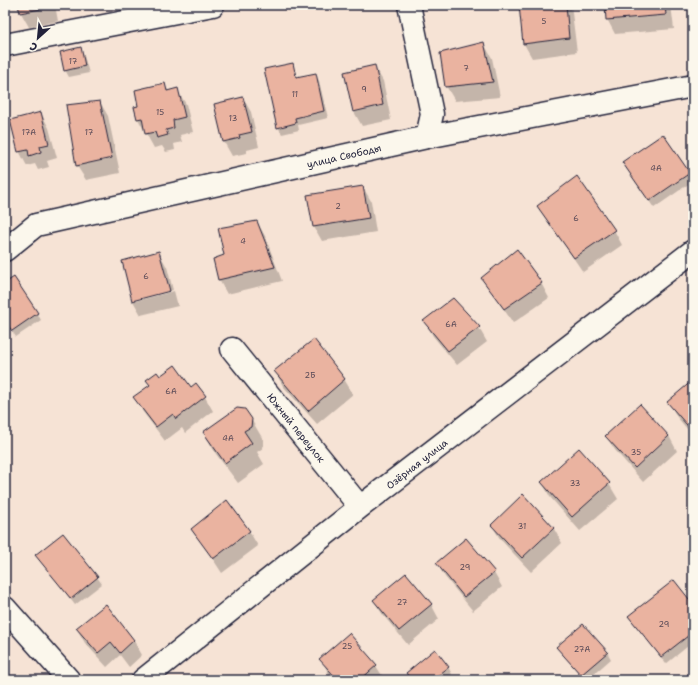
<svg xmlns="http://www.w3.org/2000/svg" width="698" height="685" viewBox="0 0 698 685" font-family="'Shantell Sans',sans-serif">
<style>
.shadow{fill:#0003}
.building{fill:#eab3a0;stroke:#22223b}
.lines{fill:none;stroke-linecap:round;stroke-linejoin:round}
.street-casing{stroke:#22223b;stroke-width:25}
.street{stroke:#fbf7ec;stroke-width:22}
.labels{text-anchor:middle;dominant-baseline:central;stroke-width:3;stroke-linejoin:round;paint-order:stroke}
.number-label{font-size:8px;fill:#544654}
.street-label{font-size:10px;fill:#22223b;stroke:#fbf7ec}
</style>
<rect width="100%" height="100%" fill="#f6e3d5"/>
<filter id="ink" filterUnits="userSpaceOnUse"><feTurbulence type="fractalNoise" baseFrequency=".025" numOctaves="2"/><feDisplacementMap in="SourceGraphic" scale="8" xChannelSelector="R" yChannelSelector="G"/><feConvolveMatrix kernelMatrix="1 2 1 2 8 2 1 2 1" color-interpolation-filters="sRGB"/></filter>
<g filter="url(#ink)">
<path class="shadow" d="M19,5h36l3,16 -29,6 -8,-14z
M102,5h14l-12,3z
M520,5h51l6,47 -45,6 -8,-14z
M606,5h65l3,24 -59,5 -8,-15z
M484,44l8,14 8,39 -45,4 -9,-15z
M80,48l4,8 5,17 -20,4 -4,-7z
M292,64l6,14 17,-4 4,7 9,37 -30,7 1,5 -17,4 -4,-7z
M374,66l9,15 8,39 -29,6 -8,-14z
M164,84l5,8 8,-2 9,14 7,28 -13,3 2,7 -8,2 1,6 -9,2 -4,-6 -8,2 -16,-29 2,-13z
M243,98l8,14 8,35 -12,3v3l-15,3 -8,-14 -9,-37z
M100,102l8,14 12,57 -34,7 -9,-14z
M41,113l8,15 8,30 -10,3 2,6 -11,3 -3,-6 -8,2 -8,-15z
M663,135l30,46 -39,27 -27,-39z
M363,187l8,14 5,31 -54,9 -8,-14z
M538,206l76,24 8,15 -39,27z
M257,222l8,14 17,45 -55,13 -8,-14 6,-25z
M159,253l8,14 6,23 -37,9v2l38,-10 4,15 -37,9 -8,-14 -10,-40z
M483,278l58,5 8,15 -36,25z
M5,285l32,28 4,7 -25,17 -11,-16z
M453,300l26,28 8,14 -30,23 -24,-29 -8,-14z
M275,371l69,8 9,15 -36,30 -34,-38z
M160,378l31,10 14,9 8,14 -28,22 -3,-5 -17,13 -22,-29 -8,-15z
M693,381v55l-16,-19 -8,-15z
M251,419l13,22 -1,7 -6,4 7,12 -26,19 -22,-29 -12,-21z
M606,436h63l8,15 -34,31 -28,-32z
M579,450l30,34 9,15 -38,32 -30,-34 -8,-15z
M523,496l31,33 8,14 -31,29 -31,-33 -8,-14z
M193,529l56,2 9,15 -36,27z
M36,555l61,22 5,7 -27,21z
M437,563l57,10 8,14 -29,24 -28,-34z
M374,601l57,3 8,15 -31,26 -25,-30z
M106,605l28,36 8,14 -13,12 -9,-12 -13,12 -22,-24 -8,-14z
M693,606v36l-27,22 -37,-48z
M349,635l27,31 9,14h-50l-6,-6 -8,-15z
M558,647l49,5 4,7 -24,21h-3z
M448,667l4,7 -7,6h-37z"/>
<path class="building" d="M18,5h32l1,2 -31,6z
M519,5h47l3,33 -46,6z
M605,5h60l1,10 -60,5z
M484,42l9,40 -48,5 -5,-34z
M81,47l4,19 -21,5 -4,-19z
M293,63l3,14 20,-4 8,38 -29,7 1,5 -19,5 -13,-59z
M375,65l8,40 -30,7 -9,-40z
M165,83l2,8 11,-3 7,29 -12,3 1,8 -8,2 2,5 -11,3 -2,-6 -10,2 -3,-16 -5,1 -3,-12 4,-1 -3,-16z
M243,97l9,35 -13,3 1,3 -17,4 -9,-38z
M100,101l12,57 -36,8 -10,-61z
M41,112l8,32 -9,2 1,6 -12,4 -1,-6 -10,2 -8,-32z
M663,134l27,39 -41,28 -27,-39z
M577,176l38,54 -41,28 -37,-52z
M363,186l6,32 -56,9 -6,-32z
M257,221l18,46 -57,13 -5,-21 11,-4 -6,-27z
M517,249l25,34 -38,26 -23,-31z
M159,251l11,40 -38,10 -10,-40z
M14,277l24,36 -26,18 -7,-10v-38z
M453,298l27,29 -32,24 -25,-30z
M314,339l31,40 -37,32 -34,-40z
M175,365l16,22 5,-4 10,13 -30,23 -3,-5 -17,13 -23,-30 17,-12 -4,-5 11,-8 3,4z
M693,380v52l-26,-30z
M640,404l29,32 -34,32 -30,-32z
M237,408l8,1 7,10 -1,8 -7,4 8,12 -27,20 -22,-31z
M579,448l31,35 -38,34 -31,-35z
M523,494l31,34 -32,30 -31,-33z
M227,500l23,31 -37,28 -22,-30z
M63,533l35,44 -27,22 -36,-44z
M466,538l29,34 -31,25 -28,-34z
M406,573l26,31 -33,27 -26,-31z
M674,580l19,24v28l-32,25 -33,-41z
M106,604l28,36 -14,13 -9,-11 -13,11 -22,-25z
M583,624l25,28 -27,23 -25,-28z
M349,633l28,32 -17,15h-22l-19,-21z
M435,649l14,18 -17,13h-26l3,-3 -3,-4z"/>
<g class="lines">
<defs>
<path id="street" d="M409,5l23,109 -5,23
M5,45l208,-40
M5,250l31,-25 391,-88 266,-51
M232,349l128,158
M5,608l64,72
M143,680l217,-173 333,-256"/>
</defs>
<use href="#street" class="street-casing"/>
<use href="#street" class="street"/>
</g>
</g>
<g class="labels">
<g class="number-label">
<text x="544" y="21">5</text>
<text x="73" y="61">17</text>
<text x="466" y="68">7</text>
<text x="364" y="89">9</text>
<text x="295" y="94">11</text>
<text x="160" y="112">15</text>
<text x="233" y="118">13</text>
<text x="29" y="132">17А</text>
<text x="89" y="132">17</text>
<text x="656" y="168">4А</text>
<text x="338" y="206">2</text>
<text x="576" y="218">6</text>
<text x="243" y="241">4</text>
<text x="146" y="276">6</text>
<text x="451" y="324">6А</text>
<text x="310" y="375">2Б</text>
<text x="171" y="391">6А</text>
<text x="228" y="438">4А</text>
<text x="636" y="452">35</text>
<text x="575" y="483">33</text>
<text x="522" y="526">31</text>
<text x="465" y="567">29</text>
<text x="402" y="602">27</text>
<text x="664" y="624">29</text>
<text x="347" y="646">25</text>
<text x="582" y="649">27А</text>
</g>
<g class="street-label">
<text transform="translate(344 156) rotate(-13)">улица Свободы</text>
<text transform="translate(296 428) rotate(51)">Южный переулок</text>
<text transform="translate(417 464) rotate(-38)">Озёрная улица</text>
</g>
</g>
<rect width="698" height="685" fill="none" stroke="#fbf7ec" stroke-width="20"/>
<rect x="10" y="10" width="678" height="665" fill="none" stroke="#22223b" stroke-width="1.5" filter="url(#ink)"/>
<g transform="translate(38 38) rotate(207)" stroke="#fbf7ec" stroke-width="3" paint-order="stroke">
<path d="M0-3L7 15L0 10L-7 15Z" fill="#22223b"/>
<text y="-6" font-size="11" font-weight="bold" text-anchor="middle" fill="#22223b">С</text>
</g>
</svg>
